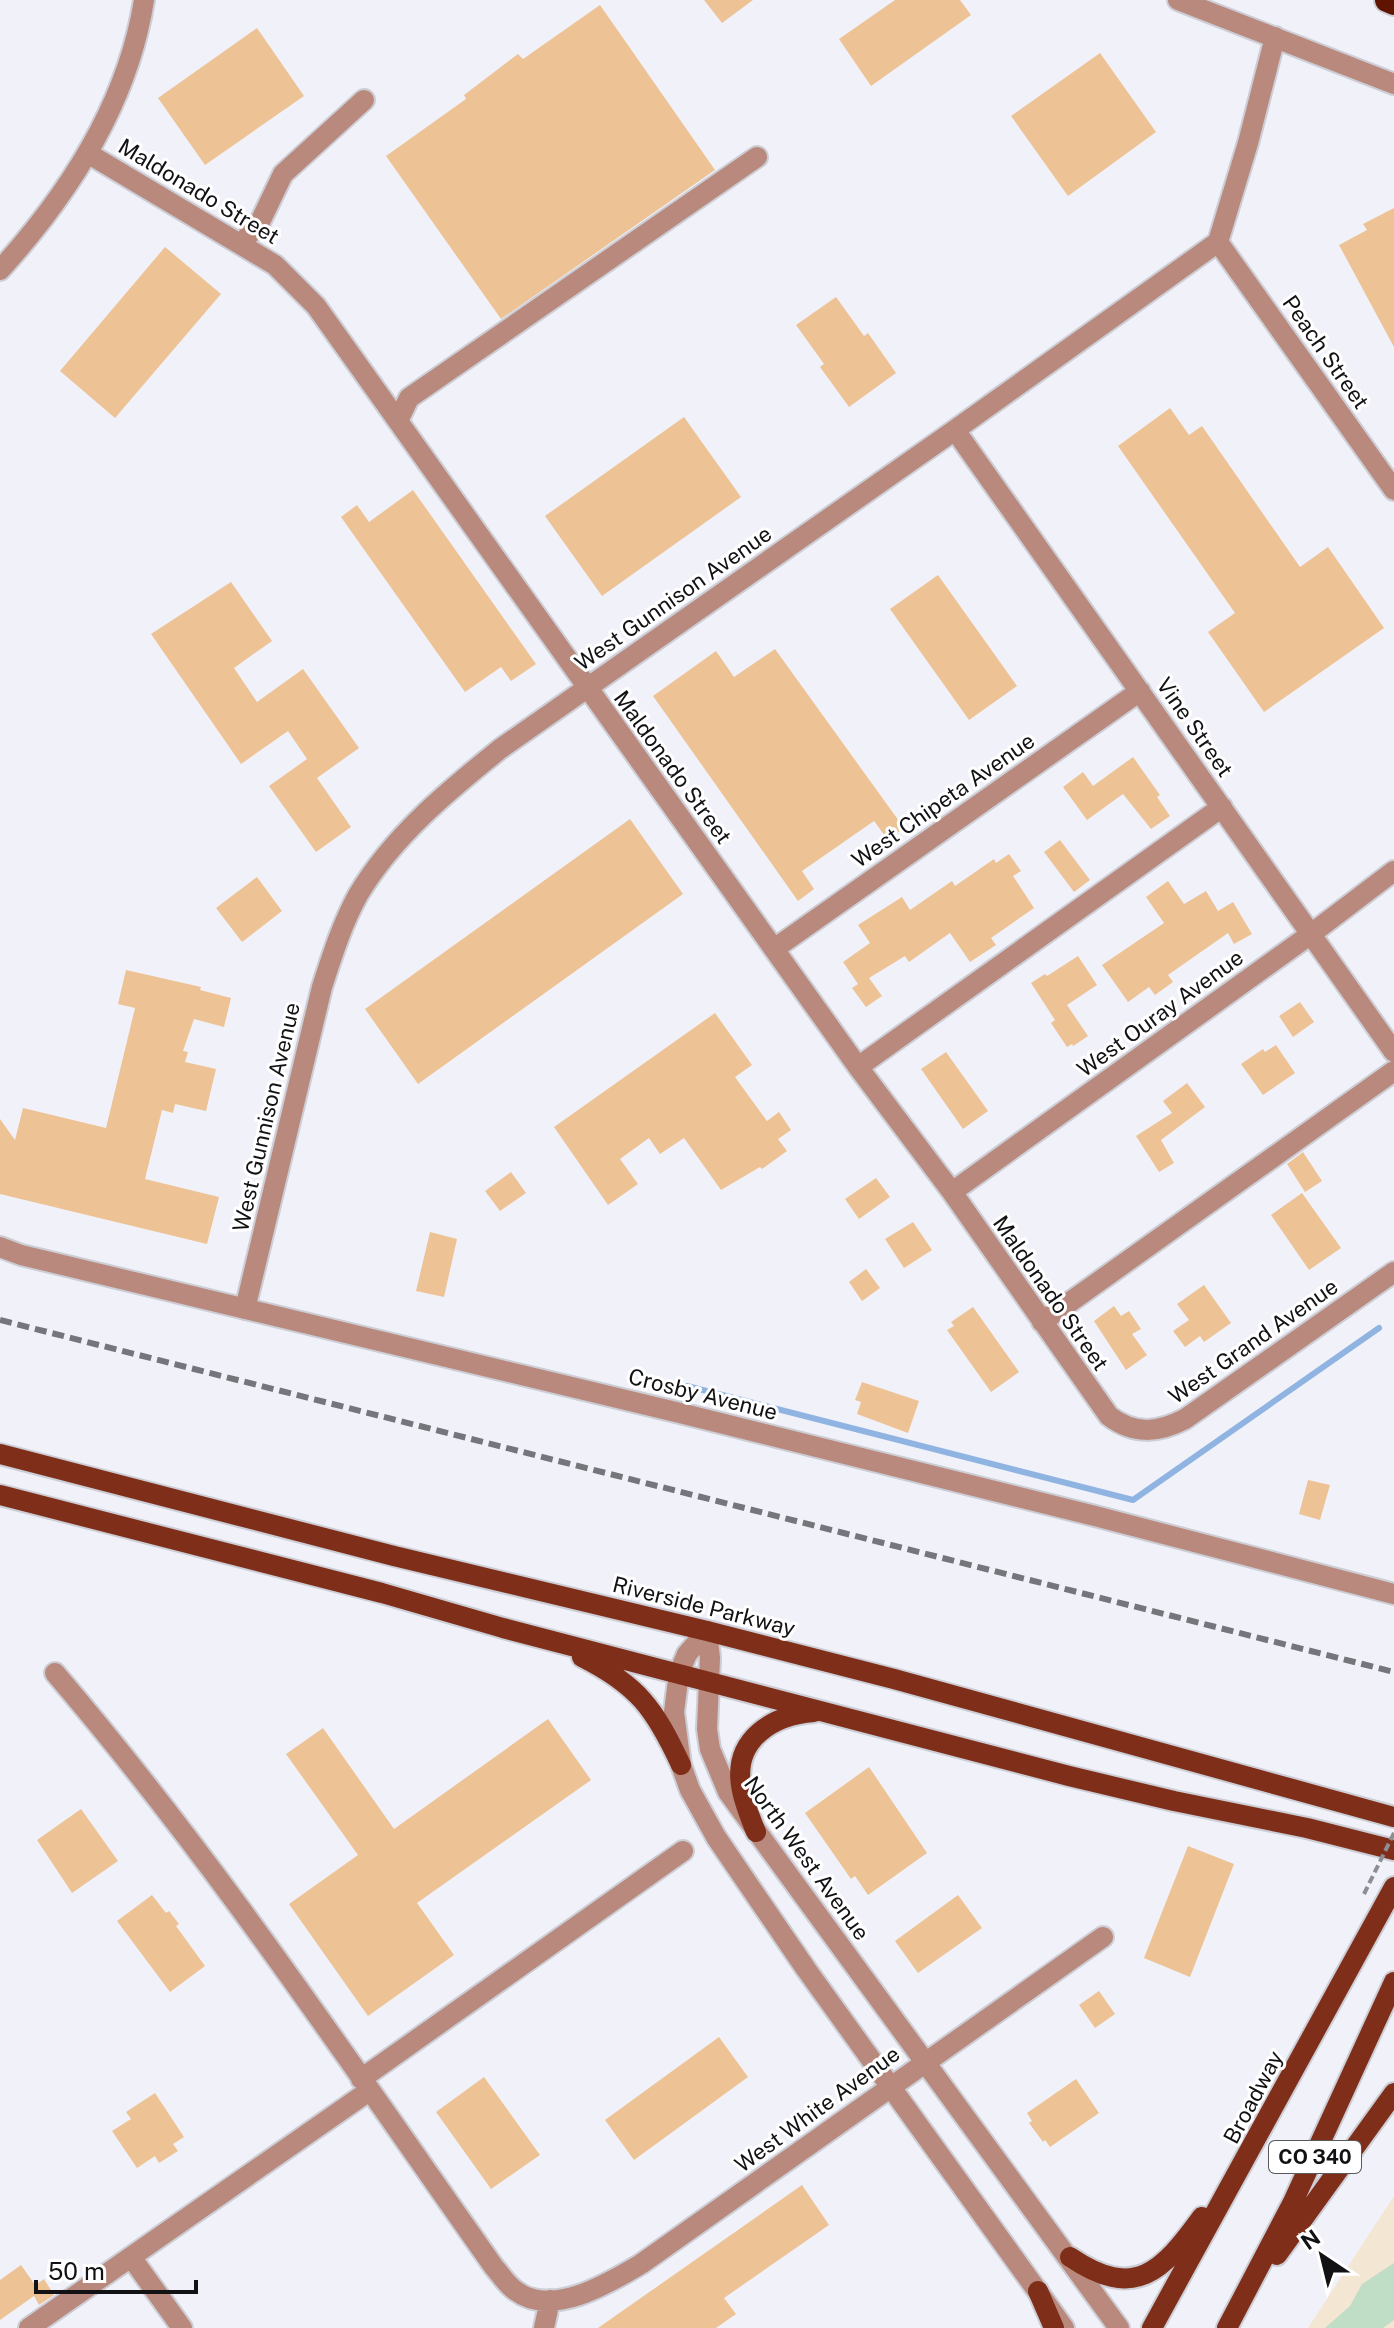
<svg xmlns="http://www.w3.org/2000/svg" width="1394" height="2328" viewBox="0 0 1394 2328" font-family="'Public Sans',sans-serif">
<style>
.education{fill:#f3e6d2}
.green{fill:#c0dec6}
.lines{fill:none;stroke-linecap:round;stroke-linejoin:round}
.stream{stroke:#90b4e2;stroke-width:6}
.building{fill:#edc395}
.minor-casing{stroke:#cdcdd5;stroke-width:24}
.major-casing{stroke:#cdcdd5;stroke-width:24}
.highway-casing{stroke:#cdcdd5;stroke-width:28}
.minor{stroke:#b8897c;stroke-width:20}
.major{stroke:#7f2e19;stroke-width:20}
.highway{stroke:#5e1400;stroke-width:24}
.rail{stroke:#75757b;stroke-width:6;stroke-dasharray:12 6;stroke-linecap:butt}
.path-bridge{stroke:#8d8d93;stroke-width:4;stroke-dasharray:8 4;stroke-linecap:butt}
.labels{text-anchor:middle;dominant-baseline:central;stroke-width:6;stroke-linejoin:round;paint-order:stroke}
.shield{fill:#fff;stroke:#59595b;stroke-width:2}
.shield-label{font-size:20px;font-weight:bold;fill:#121215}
.street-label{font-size:22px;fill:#121215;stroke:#fff}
</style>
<rect width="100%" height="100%" fill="#f1f1fa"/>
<path class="education" d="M1394,2196v132h-86z"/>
<path class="green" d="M1394,2263v57l-11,8h-58l25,-22 12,-22z"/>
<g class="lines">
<path class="stream" d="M687,1386l446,114 246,-172"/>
</g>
<path class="building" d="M704,0h49l-31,23z
M895,0h65l11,15 -100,71 -32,-47z
M600,5l115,165 -214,149 -115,-163 80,-57 -2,-4 54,-41 5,5z
M257,28l47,68 -99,69 -47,-67z
M1100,53l56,79 -88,64 -57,-80z
M1394,208v139l-55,-102 28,-15 -4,-6z
M165,247l56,47 -106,124 -55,-47z
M836,297l28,39 4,-3 28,40 -47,34 -29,-40 4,-3 -28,-39z
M1170,408l19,27 13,-9 98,141 28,-20 56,81 -120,84 -56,-80 27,-19 -117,-167z
M684,417l57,80 -139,99 -57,-80z
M413,490l123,174 -25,17 -10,-14 -36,25 -124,-175 16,-12 12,17z
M938,575l79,111 -48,34 -79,-111z
M231,582l41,59 -38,27 23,34 46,-33 56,79 -42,30 34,49 -35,25 -47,-66 38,-27 -19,-28 -47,33 -90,-130z
M775,649l129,179 -16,12 -14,-19 -72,50 12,18 -16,12 -145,-205 63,-45 18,26z
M1133,757l27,38 -3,2 13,19 -19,13 -28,-35 -36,26 -24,-33 20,-15 10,14z
M630,819l53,75 -265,190 -53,-75z
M1060,840l30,40 -16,12 -30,-40z
M1009,854l12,17 -8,5 21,32 -43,30 5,7 -26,17 -20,-29 -41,29 -4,-6 -36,22 13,18 -16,11 -14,-19 6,-4 -15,-22 27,-19 -12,-18 44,-28 8,13 42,-29 3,5 39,-27 2,4z
M257,877l25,34 -40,31 -26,-34z
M1168,881l16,23 22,-13 12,20 15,-9 19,32 -18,10 -6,-11 -60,42 5,7 -18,13 -6,-8 -21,15 -26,-37 62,-42 -18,-26z
M1078,956l19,29 -30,20 21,31 -15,10 -1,-2 -5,3 -16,-24 4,-3 -24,-37 14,-9 2,2z
M126,970l75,17 -1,3 31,8 -7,29 -30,-8 -11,32 5,1 -3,10 31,7 -10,42 -31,-7 -2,9 -11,-3 -17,69 74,18 -12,47 -207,-50v-75l15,21 8,-32 83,20 29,-120 -17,-4z
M1300,1002l14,20 -21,15 -14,-21z
M715,1013l37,52 -17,12 32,44 12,-9 12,18 -13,9 9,12 -25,18 -2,-2 -39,23 -37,-52 -24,16 -11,-16 -29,21 18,25 -30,21 -54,-78z
M1276,1045l19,28 -32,22 -22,-31 22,-15 2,3z
M946,1052l42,59 -25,18 -42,-60z
M1187,1083l18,24 -44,33 13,23 -15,9 -23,-36 36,-23 -9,-12z
M1303,1152l19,29 -17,11 -18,-28z
M511,1172l15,21 -26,18 -15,-20z
M876,1178l14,19 -31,22 -14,-20z
M1302,1193l39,55 -32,22 -38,-55z
M913,1222l19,28 -28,18 -19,-29z
M430,1232l27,7 -13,58 -28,-6z
M866,1269l14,19 -18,13 -13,-19z
M1204,1285l27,38 -27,19 -4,-6 -15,11 -12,-16 16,-11 -12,-16z
M1114,1306l7,10 8,-5 12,18 -9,5 15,21 -21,15 -32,-49z
M973,1307l46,65 -28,20 -44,-62 7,-4 -3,-4z
M862,1382l57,19 -11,32 -51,-19 4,-12 -6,-2z
M1308,1480l22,5 -10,35 -21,-6z
M548,1719l43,61 -174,123 37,52 -86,61 -79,-112 69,-49 -72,-101 37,-26 71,101z
M869,1767l58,86 -59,42 -13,-19 -4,3 -46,-66z
M81,1809l37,52 -46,32 -35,-53z
M1188,1846l46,18 -44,113 -46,-19z
M152,1895l14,18 3,-2 10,13 -3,2 29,40 -35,26 -53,-71z
M958,1895l24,33 -64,45 -23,-32z
M1099,1991l16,23 -20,14 -16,-23z
M719,2037l29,40 -114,83 -29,-40z
M484,2077l56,78 -49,34 -55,-77z
M1076,2079l23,34 -49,34 -5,-7 -2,2 -14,-19 3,-2 -5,-8z
M155,2093l29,44 -11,7 5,7 -19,12 -4,-7 -18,12 -25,-37 19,-12 -5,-7z
M802,2185l27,40 -105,73 12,16 -20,14h-118z
M21,2265l14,20 9,-6 10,16 -15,10 -5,-9 -34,24v-40z"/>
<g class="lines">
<defs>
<path id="minor" d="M1178,0l216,84
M89,154l186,111 41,41 542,761 94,125 157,224c25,19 49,17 76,3l209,-147
M1218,242l176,248
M242,243l18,-21 23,-48 81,-74
M0,270c69,-76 128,-167 144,-270
M398,421l11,-23 348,-241
M955,430l439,622
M774,949l366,-258
M858,1067l364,-260
M952,1192l359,-258 83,-63
M0,1247l21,8 659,158 415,103 299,78
M245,1309l77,-322c10,-31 20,-63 36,-92 35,-59 90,-104 142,-146l455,-319 263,-188 30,-99 27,-106
M1042,1322l352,-251
M707,1631l3,27 -3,71 3,20 18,43 391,536
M707,1631l-20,23 -8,19 -5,39 7,53 9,25 26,47 90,132 258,359
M55,1673c160,187 297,393 439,594 7,8 13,18 22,24 36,27 93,-8 125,-27l462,-327
M361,2079l322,-228
M131,2257l51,71
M29,2328l340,-237
M544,2328l6,-28"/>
<path id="major" d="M0,1454l394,102 313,75 187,48 500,138
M0,1495l382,98 121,35 566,148 105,25 133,27 87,22
M582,1657c56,28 73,52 99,108
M756,1832c-6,-15 -13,-31 -15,-47 -7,-46 32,-70 73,-73
M1277,2255l117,-162
M1070,2257c65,44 92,15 132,-40
M1038,2291l16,37
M1152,2328l242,-441
M1227,2328l66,-126 101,-220"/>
<path id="highway" d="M1387,0l7,3"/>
</defs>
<use href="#minor" class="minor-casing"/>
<use href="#major" class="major-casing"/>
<use href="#highway" class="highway-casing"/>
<use href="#minor" class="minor"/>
<use href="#major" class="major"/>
<use href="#highway" class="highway"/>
<path class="rail" d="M0,1320l1394,352"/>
<path class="path-bridge" d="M1364,1894l30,-61"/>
</g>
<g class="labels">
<rect class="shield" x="1269" y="2141" width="92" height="32" rx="6"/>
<g class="shield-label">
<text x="1315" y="2157">CO 340</text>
</g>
<g class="street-label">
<text transform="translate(199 191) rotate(31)">Maldonado Street</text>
<text transform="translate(1326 352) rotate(55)">Peach Street</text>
<text transform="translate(673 598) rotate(-35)">West Gunnison Avenue</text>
<text transform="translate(1195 727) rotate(55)">Vine Street</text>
<text transform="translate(673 767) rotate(54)">Maldonado Street</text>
<text transform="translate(943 800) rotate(-35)">West Chipeta Avenue</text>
<text transform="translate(1160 1013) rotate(-36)">West Ouray Avenue</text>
<text transform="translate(266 1117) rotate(-77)">West Gunnison Avenue</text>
<text transform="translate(1051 1293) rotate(55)">Maldonado Street</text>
<text transform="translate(1253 1341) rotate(-35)">West Grand Avenue</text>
<text transform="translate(703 1394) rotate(14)">Crosby Avenue</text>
<text transform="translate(704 1606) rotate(14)">Riverside Parkway</text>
<text transform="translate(807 1858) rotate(54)">North West Avenue</text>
<text transform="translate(1253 2097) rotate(-62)">Broadway</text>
<text transform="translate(817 2109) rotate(-36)">West White Avenue</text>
</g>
</g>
<g transform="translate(1322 2256) rotate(325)" stroke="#ffffff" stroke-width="6" paint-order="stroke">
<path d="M0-6L14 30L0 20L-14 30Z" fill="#121215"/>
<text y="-12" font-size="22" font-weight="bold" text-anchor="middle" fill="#121215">N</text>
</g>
<path d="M36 2280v12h160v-12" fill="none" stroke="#121215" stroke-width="4"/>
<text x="48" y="2280" font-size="24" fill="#121215" stroke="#ffffff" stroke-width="6" paint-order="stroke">50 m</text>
</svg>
